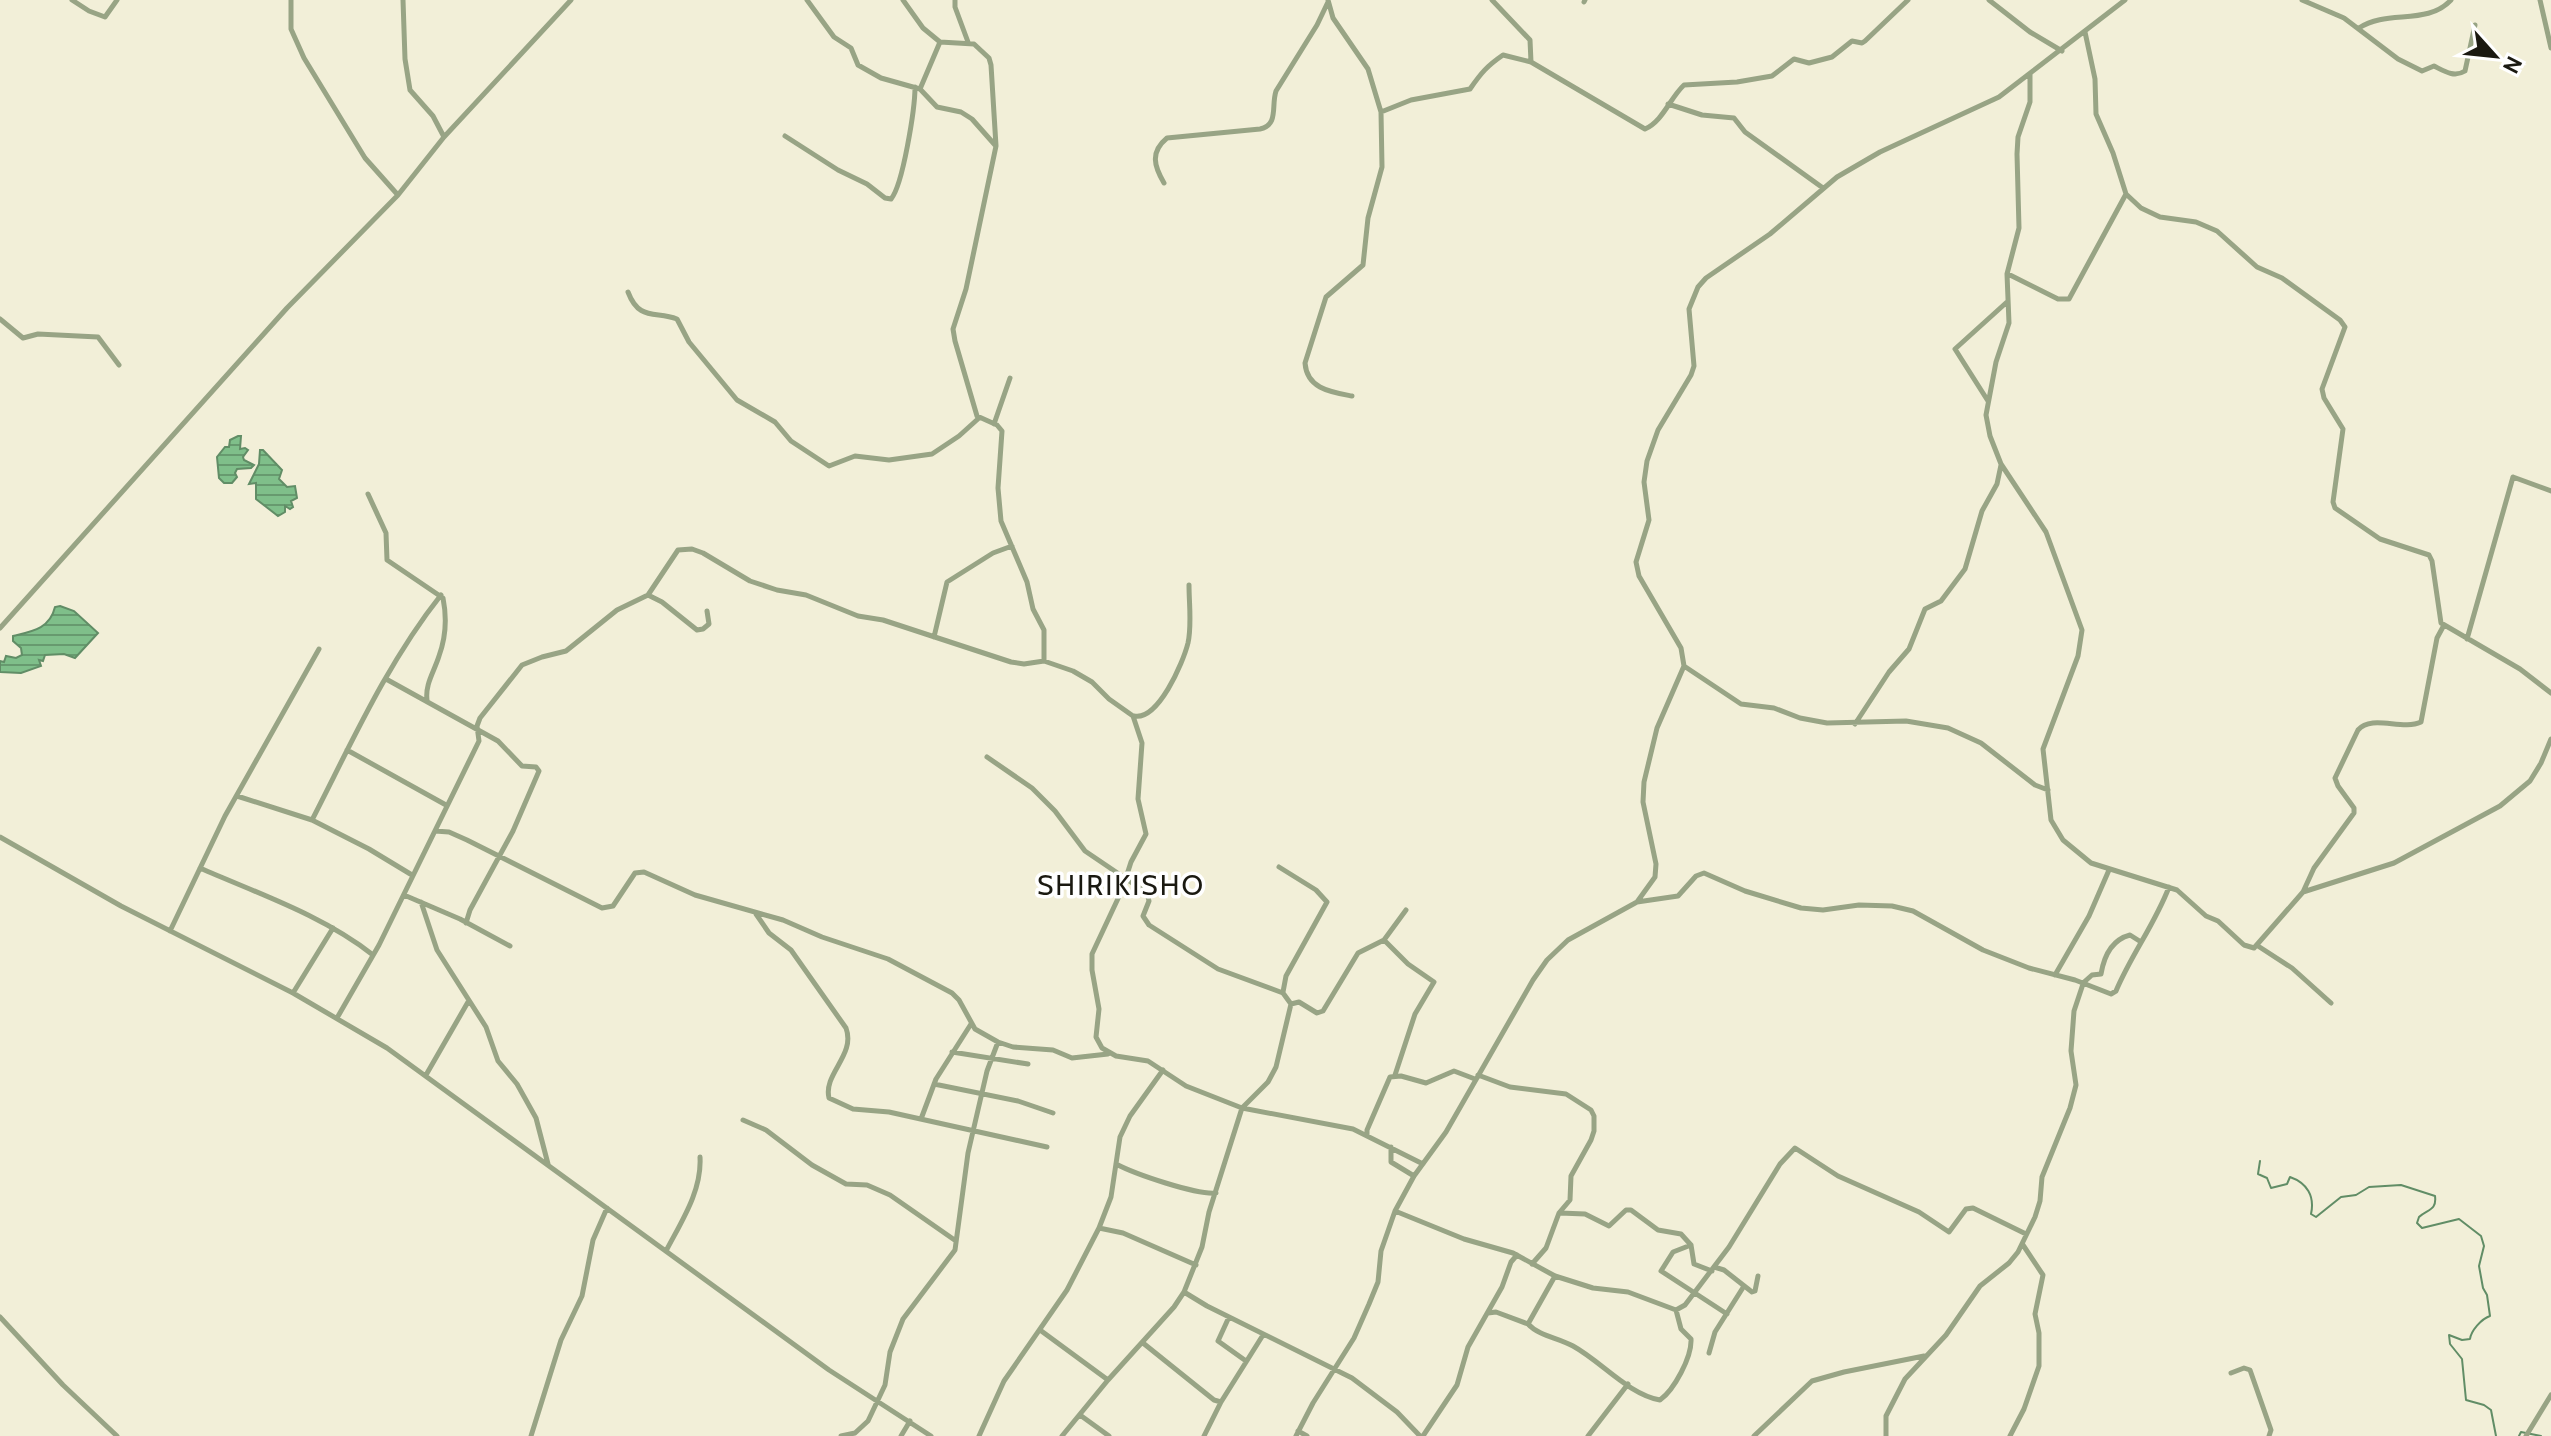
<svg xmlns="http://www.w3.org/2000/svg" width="2551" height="1436" viewBox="0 0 2551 1436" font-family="Cabin,sans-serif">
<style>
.water{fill:url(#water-rules);stroke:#618d66;stroke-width:2}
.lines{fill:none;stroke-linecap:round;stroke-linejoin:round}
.stream{stroke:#618d66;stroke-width:2}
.minor{stroke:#98a485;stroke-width:5}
.labels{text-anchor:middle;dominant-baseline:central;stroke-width:7;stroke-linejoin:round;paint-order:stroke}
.quarter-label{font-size:28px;letter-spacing:2px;fill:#1a1911;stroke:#fff}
</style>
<defs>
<pattern id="water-rules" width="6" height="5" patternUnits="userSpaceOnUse" patternTransform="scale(2)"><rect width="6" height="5" fill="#7fbf8a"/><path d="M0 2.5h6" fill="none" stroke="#679a6f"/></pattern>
</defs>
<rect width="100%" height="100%" fill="#f2efd8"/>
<path class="water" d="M238,436h3l-1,13 5,-1 3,2 -5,7 1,3 10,5 -3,3 -14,1 -2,4 2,4 -5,6h-8l-5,-5 -2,-21 8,-10h4l1,-7z
M260,450h3l19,20 -3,9 8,8 8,-1 2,12 -6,3 2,6 -3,2 -5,-3v6l-7,4 -22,-17v-16l-7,1 10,-20z
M60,606l14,5 24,22 -23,25 -11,-4 -19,1 -2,6 -4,-1 2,6 -20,7 -21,-1v-11l4,1 2,-6 10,2 6,-3 -1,-7 -8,-7v-5c21,-5 37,-8 42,-29z"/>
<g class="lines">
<path class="stream" d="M2260,1161l-2,13 9,4 4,10 16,-4 3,-7c17,6 25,19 21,37l5,3 25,-20 15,-2 13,-8 32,-2 34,11c2,15 -8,13 -16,21l-2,6 5,5 37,-9 22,17 3,10 -5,20 4,22 4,7 3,21c-9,3 -19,15 -20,23l-8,1 -13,-5 1,9 12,15 4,41 18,5 7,5 5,26
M2519,1436l2,-4 20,4"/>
<path class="minor" d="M72,0l17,11 16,6 12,-17
M291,0v29l13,29 61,100 32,36
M403,0l2,59 5,31 23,26 11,21
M807,0l27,37 17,11 7,17 23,13 39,11 17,18 24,5 11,7 23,26
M903,0l20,28 17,14 34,2 15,14 2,7 5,81 -30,143 -13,40 2,12 22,75 20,9 5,6 -4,57 3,33 26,61 6,27 11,21v31
M955,0v7l13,35
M1328,0l5,18 35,51 13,43 1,55 -14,51 -5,47 -37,32 -21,66c2,26 26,29 47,33
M1492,0l38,40 1,22 114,67c18,-8 25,-31 39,-44l53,-3 35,-6 22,-17 15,4 23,-6 20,-16 10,2 3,-2 43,-41
M1989,0l41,32 32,19
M2302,0l42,18 54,41 24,12 12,-5c10,5 20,12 31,5l10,-46
M2540,0l11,48
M1584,2l1,-2
M2359,28c28,-19 68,-2 92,-28
M2085,32l10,47 1,35 17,39 13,41 15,14 19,9 36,5 21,9 40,36 25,11 58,42 5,7 -23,62 2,9 19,31 -10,73 2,6 45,31 49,16 3,6 9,62 79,46 31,24
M2030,74v28l-12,35 -1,17 2,74 -12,46 2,49 -13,39 -10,53 4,21 11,28 45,68 36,98 -4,26 -35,93 8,71 12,20 28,23 86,27 29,26 12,5 26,24 10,3 49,-56 91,-29 106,-57 30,-25 11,-18 10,-24
M920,89l20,-47
M1668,104l34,11 32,3 11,14 78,56
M1381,112l30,-12 59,-11c11,-16 17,-23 33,-34l28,7
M785,136l53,34 29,14 18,14 6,1c12,-14 24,-91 24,-112
M1164,183c-10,-17 -14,-31 3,-45l93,-9c19,-4 11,-23 16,-38l41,-66 11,-23
M2008,274l50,25h11l57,-105
M628,292c11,29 27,19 49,27l12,23 48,58 38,22 16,19 38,25 26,-10 34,4 43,-6 27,-18 20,-18
M0,319l23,19 15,-4 60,3 21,28
M1988,401l-33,-52 52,-47
M994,424l16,-46
M368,494l18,39 1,27 56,38c4,20 3,39 -4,58 -5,16 -14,28 -12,44
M648,595l14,7 35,28 6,-1 6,-5 -2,-13
M0,628l287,-320 111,-113 46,-58 127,-137
M934,637l13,-55 46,-29 19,-7
M2467,639l46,-162 38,14
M1684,666l57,38 33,4 26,10 27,5 79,-2 42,7 33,15 54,42 13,5
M386,679l112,62 24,25 14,1 3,4 -26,60 -43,79 -4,13
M1134,716c24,5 49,-53 54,-73 4,-18 1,-39 1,-58
M1855,724l34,-52 20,-23 16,-40 16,-8 24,-32 17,-58 15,-27 4,-19
M347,750l99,55
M987,757l45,31 23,23 30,40 62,42 2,8 -6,15 6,9 69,44 65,24 8,11 -15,63 -8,15 -26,26 -33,104 -7,35 -18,45 -10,15 -66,73 -46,56
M237,796l75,24 57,29 43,26
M312,820c39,-76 75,-157 129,-225
M435,831l14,1 18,8 135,68 11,-2 22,-33 9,-1 51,23 88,25 39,17 66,22 64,34 7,7 16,29 23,13 15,5 40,3 19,8 36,-4
M0,837l121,69 172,87 94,55 442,322 102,66
M1279,867l37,23 11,12 -41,74 -3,16
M200,868c59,26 122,47 173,87
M2303,892l11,-24 40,-55v-5l-16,-22 -3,-8 23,-48c14,-16 44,1 63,-8l16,-84 7,-13
M404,895l56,24 50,27
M421,902l16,48 49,77 12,34 19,23 19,34 12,46
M1637,902l41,-6 18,-20 8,-3 41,18 56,17 22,2 36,-5 33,1 21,5 70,39 46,18 46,12 36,14 5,-3c15,-36 39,-67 53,-104
M756,914l13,19 22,17 55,78c10,27 -23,46 -17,70l24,11 36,3 158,35
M170,931l55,-115 94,-167
M1384,940l24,24 26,18 -19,32 -20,61
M2258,946l34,22 39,35
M2055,975l34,-59 20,-46
M2083,983l9,-8 9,-1c3,-18 10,-34 29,-39l11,7
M293,993l40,-65
M1291,1004l8,-2 18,11 6,-2 35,-58 26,-13 22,-30
M337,1018l42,-73 100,-204 -2,-15 3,-8 42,-53 20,-8 24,-6 51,-41 31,-15 30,-45 14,-1 11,4 47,28 27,9 29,5 52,21 25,4 128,42 13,2 20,-3 29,10 19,11 17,17 24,17 9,27 -4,56 8,35 -15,28 -9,28 -30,64v16l7,39 -3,28 6,11 14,8 32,5 38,25 56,22 111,21 70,35
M952,1052l76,12
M426,1075l42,-73
M1478,1075l32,12 56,7 25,16 3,6v15l-3,9 -20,36 -1,24 -11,13 -13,35 -14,16
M934,1084l84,17 35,12
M921,1119l15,-40 35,-55
M743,1120l23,10 46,35 34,19 21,1 23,10 66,46
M1367,1135v-5l23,-53 11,-1 25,7 28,-12 21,8
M1391,1147v15l23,14
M1116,1164c19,10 80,31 100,29
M1395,1211l69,28 49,14 42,23 38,12 35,4 48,18 9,-5 44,-58 51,-83 15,-16 43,28 81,36 30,20 17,-23 7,-1 53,26
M1560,1213l25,1 24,12 17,-16h5l27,20 23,4 10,11 3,19 18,7
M1099,1228l24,5 73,32
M1691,1245l-18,7 -12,19 66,43
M666,1251c15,-29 36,-60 34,-94
M1714,1267l10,3 28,22 3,-1 3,-15
M1184,1292l23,14 145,72 45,34 23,24
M1488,1313l8,-1 32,12 27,-48
M0,1317l63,68 54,51
M1229,1317l-11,24 28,20
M1528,1324c11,12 31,14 45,22 29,16 55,48 87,54 14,-10 32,-43 31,-61l-10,-10 -5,-19
M1040,1330l68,50
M1143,1343l71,57 7,2 42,-67
M1709,1353l6,-21 29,-46
M2231,1373l13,-5 6,2 21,60 -2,6
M1080,1415l29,21
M1298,1431l9,5
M531,1436l30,-96 21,-44 11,-56 14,-32
M841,1436l14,-3 13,-12 17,-36 5,-33 13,-33 52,-69 13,-97 19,-82 11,-29
M901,1436l9,-15
M979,1436l25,-55 63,-91 32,-62 12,-31 9,-60 10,-21 33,-46
M1204,1436l17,-34
M1296,1436l17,-33 41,-65 15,-34 9,-22 3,-31 14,-40 19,-35 32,-44 87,-152 14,-20 21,-20 69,-38 18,-25 1,-13 -13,-62 1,-20 13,-54 27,-62 -3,-18 -42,-72 -3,-14 13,-42 -5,-38 3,-21 11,-31 33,-55 3,-9 -5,-57 9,-22 8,-9 64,-44 67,-57 43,-25 119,-55 126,-97
M1423,1436l34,-51 11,-38 34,-60 9,-25 6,-7
M1588,1436l40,-52
M1754,1436l58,-55 32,-9 80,-16
M1886,1436v-20l19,-37 41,-44 34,-49 29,-23 9,-11 17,-35 5,-16 2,-24 28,-69 6,-23 -5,-34 3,-40 9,-27
M2010,1436l14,-27 15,-43v-33l-4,-19 8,-39 -20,-30
M2526,1436l25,-41"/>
</g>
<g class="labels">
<g class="quarter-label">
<text x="1121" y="885">SHIRIKISHO</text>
</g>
</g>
<g transform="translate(2495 56) rotate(117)" stroke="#ffffff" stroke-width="6" paint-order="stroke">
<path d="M0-6L14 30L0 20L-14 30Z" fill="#1a1911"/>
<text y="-12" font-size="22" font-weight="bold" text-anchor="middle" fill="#1a1911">N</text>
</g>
</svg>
